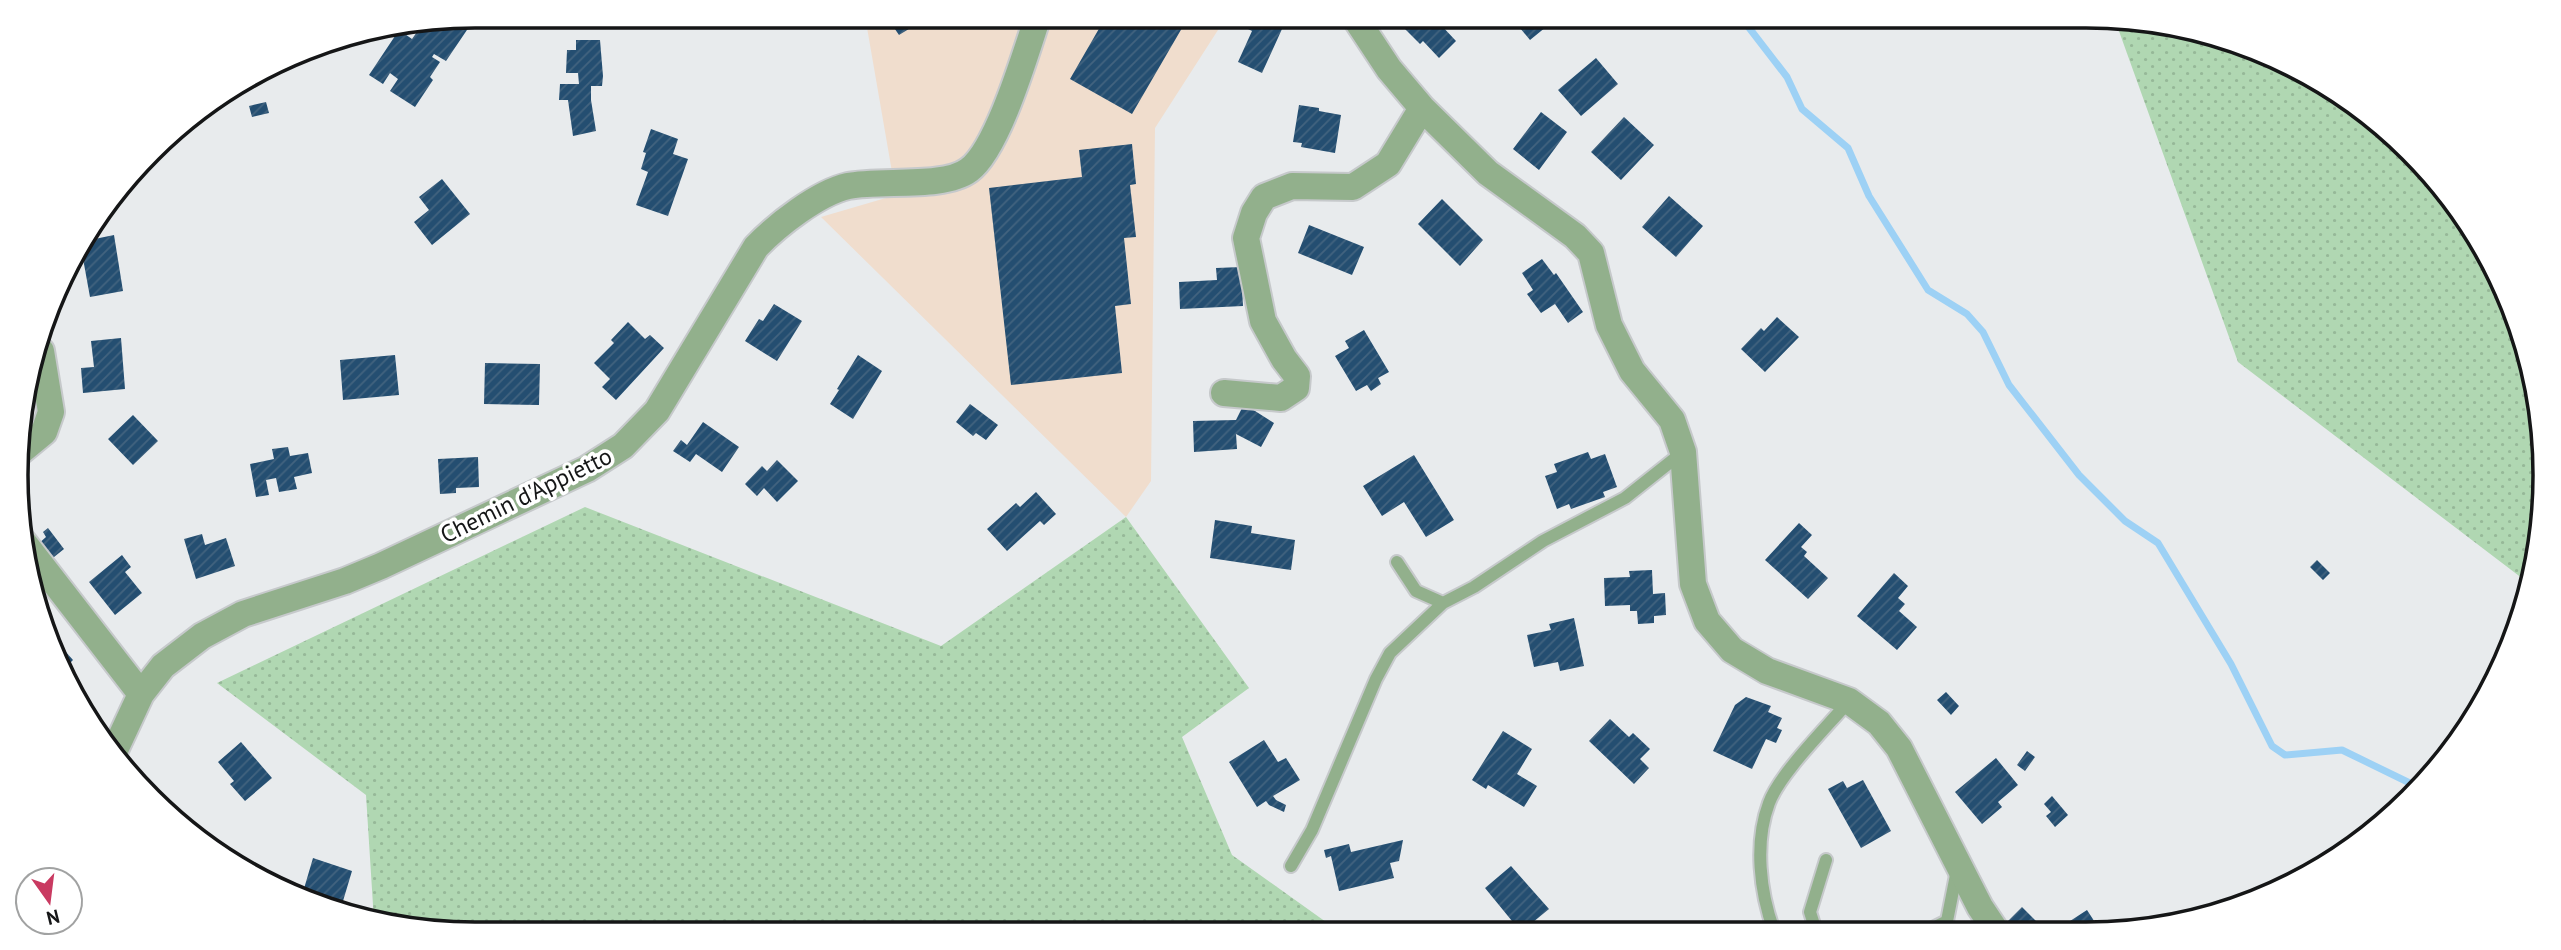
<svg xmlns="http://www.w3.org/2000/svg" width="2561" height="950" viewBox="0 0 2561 950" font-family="'PT Sans',sans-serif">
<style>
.commercial{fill:#f0ddcd}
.grass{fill:url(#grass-dots)}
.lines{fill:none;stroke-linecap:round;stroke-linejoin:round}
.stream{stroke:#9dd1f5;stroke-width:7}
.building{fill:url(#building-hatch)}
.service-casing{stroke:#c6c9cb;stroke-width:16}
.minor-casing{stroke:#c6c9cb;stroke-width:30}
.service{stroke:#92b08c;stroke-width:12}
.minor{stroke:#92b08c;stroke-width:26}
.labels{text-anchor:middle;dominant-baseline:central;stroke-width:7;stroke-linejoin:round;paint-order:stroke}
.street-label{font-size:24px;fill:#151617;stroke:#fff}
.rim{fill:none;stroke:#151617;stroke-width:3.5}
</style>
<defs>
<pattern id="grass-dots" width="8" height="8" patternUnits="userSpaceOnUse" patternTransform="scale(1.75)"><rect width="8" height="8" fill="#b0d7b2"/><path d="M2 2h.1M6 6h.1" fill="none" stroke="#96b898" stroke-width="1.8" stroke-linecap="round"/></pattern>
<pattern id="building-hatch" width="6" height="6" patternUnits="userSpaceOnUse" patternTransform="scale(1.75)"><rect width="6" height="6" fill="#244e71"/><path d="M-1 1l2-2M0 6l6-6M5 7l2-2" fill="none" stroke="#42637f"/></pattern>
</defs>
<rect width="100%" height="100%" fill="#e8ebed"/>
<path class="commercial" d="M865,16h362l-72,112 -4,353 -25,36 -305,-300 75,-22z"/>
<path class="grass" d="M2115,20l90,12 84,31 77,48 66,62 52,73 37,82 20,87 3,90 -13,80 -293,-223z
M585,507l356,139 185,-129 123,171 -67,49 50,118 108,77 -865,2 -101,-13 -8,-126 -149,-112z"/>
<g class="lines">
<path class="stream" d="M1740,16l47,61 15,32 46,39 21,48 59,94 39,24 16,18 26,53 70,90 46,46 33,22 73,121 41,82 13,9 57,-5 76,37"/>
</g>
<path class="building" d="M886,16h44l-31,19z
M1096,16h93l-57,98 -62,-35 34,-59z
M1254,16h28l5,2 -25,55 -24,-11 14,-31 -4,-2z
M1406,16h36l3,3 -5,5 16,17 -17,17 -16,-17 -3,3 -21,-21z
M1510,16h45l2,2 -27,22z
M462,18l9,6 -25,37 -12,-7 -2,3 8,5 -10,15 3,3 -18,27 -25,-16 8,-12 -8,-6 -7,11 -14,-9 30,-45 13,9 10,-14z
M576,40h24l3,36 -1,10h-11v14l5,31 -23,5 -5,-36h-9l1,-16h19l-1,-11h-12l1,-23h9z
M1596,58l22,26 -37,32 -23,-26z
M266,102l3,11 -17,4 -3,-11z
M1299,105l20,3v3l22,4 -6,38 -34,-6 1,-4 -9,-1z
M1541,112l26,20 -28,38 -26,-21z
M1624,117l30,28 -33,35 -30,-28z
M651,129l27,10 -5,15 15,5 -20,57 -32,-11 12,-33 -7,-3 5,-16 -3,-1z
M1132,144l4,40 -6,1 6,52 -12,1 7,66 -16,2 7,67 -111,12 -22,-197 93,-11 -3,-27z
M442,179l28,35 -38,31 -18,-23 15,-12 -10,-13z
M1669,196l34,30 -27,31 -34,-30z
M1442,199l41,41 -23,26 -42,-42z
M1309,225l55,22 -12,28 -54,-22z
M114,235l9,56 -33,6 -10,-55z
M1542,259l12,16 2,-2 27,39 -15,11 -13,-19 -14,9 -14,-19 6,-4 -11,-17z
M1241,267l2,39 -63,3 -1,-27 38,-2 -1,-12z
M774,304l28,17 -25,40 -32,-20 14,-22 4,2z
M1777,317l22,20 -34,35 -24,-23 20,-21 3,3z
M628,322l17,17 5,-4 14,13 -48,52 -14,-13 8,-8 -16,-16 20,-20 -3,-3z
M1364,330l25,42 -11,6 3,6 -10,7 -4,-6 -11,6 -21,-35 14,-8 -4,-7z
M121,338l4,51 -42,4 -2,-25 13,-1 -3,-26z
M395,355l4,40 -56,5 -3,-40z
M858,355l24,16 -29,48 -23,-15 9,-14 -2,-1z
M485,363l55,1 -1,41 -55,-1z
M970,404l28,21 -12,15 -10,-7 -3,3 -17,-14z
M1244,404l30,19 -13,24 -25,-13 1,15 -43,3 -1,-31 43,-1z
M133,415l25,26 -25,24 -25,-26z
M703,422l36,25 -17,25 -26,-18 -6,8 -17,-11 8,-11 6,5z
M288,447l2,9 18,-3 4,20 -18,4 3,12 -18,3 -3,-14 -10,2 3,15 -13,2 -6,-33 24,-5 -2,-10z
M1588,452l3,7 14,-5 12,33 -14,5 2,5 -34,12 -2,-5 -12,5 -12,-33 12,-4 -3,-8z
M1414,455l40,65 -28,17 -22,-35 -22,14 -19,-30z
M478,457l1,30 -23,1v5l-16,1 -2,-35z
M777,460l21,21 -21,21 -13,-14 -7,8 -12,-12 17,-18 5,5z
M1036,492l20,22 -12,11 -4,-4 -33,30 -20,-22 29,-26 4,4z
M1215,520l37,6 -1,7 44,7 -4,30 -81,-12z
M1799,523l13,12 -11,12 6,5 -3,4 24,22 -20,21 -43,-39z
M48,528l16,21 -15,12 -12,-16 9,-8 -3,-5z
M202,534l3,11 21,-7 9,28 -39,13 -12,-40z
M122,555l9,12 -6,5 17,21 -27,22 -26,-33z
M2317,560l13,13 -7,7 -13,-13z
M1652,570l1,24 12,-1 1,22 -12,1v7l-16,1 -1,-13h-7v-6l-25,1 -1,-28 26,-1 -1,-6z
M1894,573l14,13 -10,12 7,6 -6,7 18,16 -20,23 -40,-34z
M1574,618l10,48 -24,5 -2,-9 -24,5 -7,-32 24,-5 -2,-6z
M57,642l16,18 -5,5 6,7 -3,4z
M1946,692l13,14 -8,9 -14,-15z
M1746,697l25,9 -3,6 14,6 -5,10 5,2 -6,13 -10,-4 -14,30 -39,-18 22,-46z
M1610,719l19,18 4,-4 17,16 -10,10 9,9 -15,16 -45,-43z
M1503,731l29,18 -15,25 20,12 -13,21 -36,-22 -2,4 -14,-9z
M1264,740l14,22 8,-4 14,22 -27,16 3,4 10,5 -2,7 -15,-7 -3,-4 -9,6 -28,-45z
M241,742l31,36 -27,23 -15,-17 4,-3 -16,-19z
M2027,751l8,6 -10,14 -8,-6z
M1996,758l22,27 -20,17 4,5 -20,17 -27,-32z
M1863,780l28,51 -30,17 -33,-59 15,-8 4,7z
M2052,796l16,19 -13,12 -9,-11 5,-4 -7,-8z
M1403,840l-4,21 -9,2 4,15 -55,13 -8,-35 -5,2 -2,-8 25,-6 2,8z
M313,858l39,13 -12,40 -37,-19z
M1511,866l38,43 -28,23 -36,-44z
M2022,907l24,24h-29l-9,-10z
M2087,910l13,20h-28l-5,-7z"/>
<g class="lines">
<defs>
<path id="service" d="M1397,562l19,29 27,12
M1291,866l21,-36 64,-151 14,-26 53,-50 31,-16 69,-46 82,-43 58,-46
M1774,931c-14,-39 -20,-88 -5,-128 11,-30 58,-76 80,-102
M1816,931l-6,-19 16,-52
M1927,931l20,-10 10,-51"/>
<path id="minor" d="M1354,16l35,53 33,39 66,65 87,63 16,17 18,72 23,46 40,49 11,32 10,132 14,37 25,29 35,21 82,30 30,22 20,25 81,159 16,24
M1224,393l57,5 15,-10 1,-12 -13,-17 -21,-38 -17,-83 8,-25 10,-16 28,-11 61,1 35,-23 34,-56
M21,451l23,-19 7,-20 -10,-61
M24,543l117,151
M114,752l27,-58 22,-28 39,-30 41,-22 102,-33 36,-15 206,-97 36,-23 34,-35 99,-164c21,-22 62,-54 92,-61 32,-7 96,3 121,-16 29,-21 57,-118 69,-154"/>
</defs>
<use href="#service" class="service-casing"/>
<use href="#minor" class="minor-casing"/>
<use href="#service" class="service"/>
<use href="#minor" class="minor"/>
</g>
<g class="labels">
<g class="street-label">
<text transform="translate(526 495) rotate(-26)">Chemin d'Appietto</text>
</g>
</g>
<path d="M0 0H2561V950H0ZM475 28H2086A447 447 0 0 1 2533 475V475A447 447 0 0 1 2086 922H475A447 447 0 0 1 28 475V475A447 447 0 0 1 475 28Z" fill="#fff" fill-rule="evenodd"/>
<path class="rim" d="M475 28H2086A447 447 0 0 1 2533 475V475A447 447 0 0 1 2086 922H475A447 447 0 0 1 28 475V475A447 447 0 0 1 475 28Z"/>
<g transform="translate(49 901) rotate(166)"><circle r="33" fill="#ffffff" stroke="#a1a2a2" stroke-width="2"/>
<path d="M0-5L12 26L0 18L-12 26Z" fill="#c93a61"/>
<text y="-10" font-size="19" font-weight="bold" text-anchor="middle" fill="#151617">N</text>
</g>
</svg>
